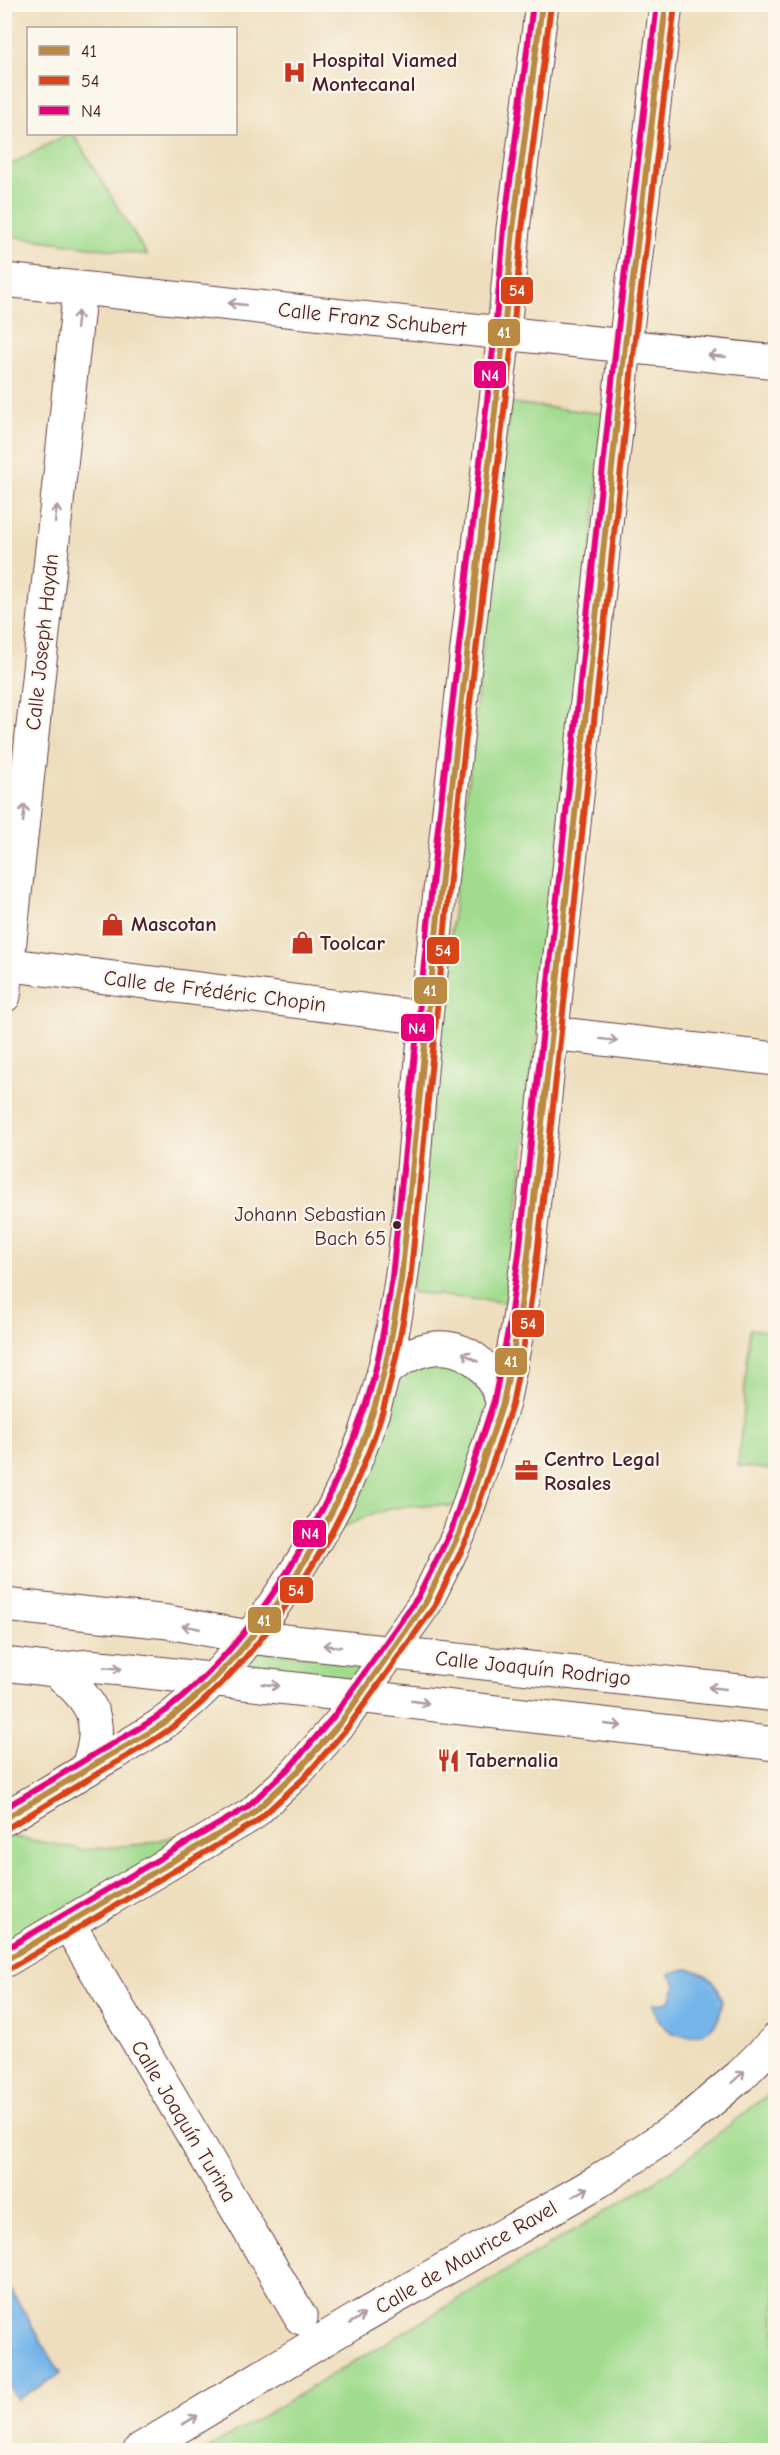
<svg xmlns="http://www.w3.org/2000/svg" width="780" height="2455" viewBox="0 0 780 2455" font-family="'Comic Neue',sans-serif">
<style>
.green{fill:#a1db8e;stroke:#767d5c;stroke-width:1.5}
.water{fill:#75b5e9;stroke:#606a8a;stroke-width:1.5}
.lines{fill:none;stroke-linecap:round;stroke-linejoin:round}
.minor-casing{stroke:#633c41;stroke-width:35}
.minor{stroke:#fff;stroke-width:33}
.bus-1-casing{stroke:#fbf7ec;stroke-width:10}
.bus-2-casing{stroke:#fbf7ec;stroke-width:10}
.bus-3-casing{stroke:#fbf7ec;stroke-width:10}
.bus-1{stroke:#ba8a43;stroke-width:6}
.bus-2{stroke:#d94318;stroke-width:6}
.bus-3{stroke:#e6007e;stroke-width:6}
.oneway{stroke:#ae9aa0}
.bus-dot{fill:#4a1f2b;stroke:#fbf7ec;stroke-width:2}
.labels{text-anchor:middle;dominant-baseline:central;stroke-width:4.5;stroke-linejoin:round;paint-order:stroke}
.bus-label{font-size:20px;fill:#4a1f2b;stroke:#fbf7ec;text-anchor:end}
.poi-label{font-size:21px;font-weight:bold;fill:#4a1f2b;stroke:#fbf7ec;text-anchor:start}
.street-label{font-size:21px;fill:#4a1f2b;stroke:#fbf7ec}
.line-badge{stroke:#fbf7ec;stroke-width:2}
.badge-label{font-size:16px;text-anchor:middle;font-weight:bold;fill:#fff}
</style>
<rect width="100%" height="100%" fill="#fbf7ec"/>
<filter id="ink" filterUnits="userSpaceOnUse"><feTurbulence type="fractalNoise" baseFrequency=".0167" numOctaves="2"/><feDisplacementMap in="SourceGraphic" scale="12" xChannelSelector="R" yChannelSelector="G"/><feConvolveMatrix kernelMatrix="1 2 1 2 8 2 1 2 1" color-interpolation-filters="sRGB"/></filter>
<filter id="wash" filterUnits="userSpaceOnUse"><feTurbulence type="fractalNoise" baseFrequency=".008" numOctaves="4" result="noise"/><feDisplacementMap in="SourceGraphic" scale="24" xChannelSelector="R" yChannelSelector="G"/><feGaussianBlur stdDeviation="1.35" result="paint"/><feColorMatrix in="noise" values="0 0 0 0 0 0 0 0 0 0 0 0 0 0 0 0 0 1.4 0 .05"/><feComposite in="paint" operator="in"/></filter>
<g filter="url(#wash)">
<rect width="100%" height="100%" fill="#eedebe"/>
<path class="green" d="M67,134h6l74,121 -142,-20v-67z
M510,403l96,11 -99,889 -96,-11z
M750,1329l25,3v138l-37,-4z
M415,1362l52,2 23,42 -31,101c-53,-6 -82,1 -128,27l60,-146z
M253,1651l115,10v7l-21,14 -107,-11z
M205,1828l-200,120v-113l79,15 61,-6z
M775,2089v361h-569l419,-250 47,-30z"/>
<path class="water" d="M685,1969c20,1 33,12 37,31 1,46 -61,50 -69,4l12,-1 6,-4 5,-15 -6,-10z
M4,2290l3,2 4,-2 50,84 -44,26 -12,-21z"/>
</g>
<g filter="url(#ink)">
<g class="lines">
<defs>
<path id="minor" d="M4,280l772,82
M4,964l422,54
M4,996l76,-708
M551,1033l225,26
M385,1371c48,-39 98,-29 118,32
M4,1605l164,17 80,15 528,58
M4,1664l51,6 32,-4 35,3 654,75
M55,1670c39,31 50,51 32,99
M4,1819c34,-20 67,-40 100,-60 24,-14 49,-27 70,-44 62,-49 110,-121 149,-188 89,-151 85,-339 103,-509 24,-228 51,-457 78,-685l9,-104 29,-225
M68,1923l233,395
M4,1961l247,-146 46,-43 44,-50 85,-120 33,-68 44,-131 15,-76 10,-72 97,-909 41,-342
M140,2450l221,-133 238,-136 84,-57 57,-48 36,-36"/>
</defs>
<use href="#minor" class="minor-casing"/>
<use href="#minor" class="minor"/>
<defs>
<path id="bus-1" d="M4,1819c33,-20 66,-39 98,-59 24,-14 48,-26 70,-43 92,-73 167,-197 202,-308 13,-42 20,-86 27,-129l44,-433 59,-514 9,-104 29,-225
M4,1961l247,-146 46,-43 44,-50 85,-120 33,-68 44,-131 15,-76 10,-72 97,-909 41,-342"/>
<path id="bus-2" d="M9,1827c34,-20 67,-41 101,-61 24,-14 48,-27 69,-44 92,-74 170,-199 204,-312 12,-42 20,-86 27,-129l43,-433 60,-514 9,-104 29,-225
M9,1969l247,-147 48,-44 44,-51 86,-120 34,-70 44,-132 15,-76 10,-73 97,-909 41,-342"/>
<path id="bus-3" d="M4,1808c32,-18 63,-37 94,-56 24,-14 48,-26 70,-43 93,-75 159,-190 197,-302 14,-41 20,-86 27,-129l44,-432 59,-514 9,-104 29,-224
M4,1950l242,-142 45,-42 43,-50 84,-119 33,-66 43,-130 15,-75 10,-72 97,-909 41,-341"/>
</defs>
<use href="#bus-1" class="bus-1-casing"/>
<use href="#bus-2" class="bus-2-casing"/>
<use href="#bus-3" class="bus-3-casing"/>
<use href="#bus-1" class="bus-1"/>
<use href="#bus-2" class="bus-2"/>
<use href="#bus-3" class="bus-3"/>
</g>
<defs><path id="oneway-shaft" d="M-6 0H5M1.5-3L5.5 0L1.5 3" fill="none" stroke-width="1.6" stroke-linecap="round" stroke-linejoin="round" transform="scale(1.5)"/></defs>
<g class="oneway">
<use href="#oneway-shaft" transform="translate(237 304) rotate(-174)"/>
<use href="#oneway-shaft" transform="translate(77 320) rotate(-84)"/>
<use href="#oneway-shaft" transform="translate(717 356) rotate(-174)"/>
<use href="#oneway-shaft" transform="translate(56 514) rotate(-84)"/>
<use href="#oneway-shaft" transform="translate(24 813) rotate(-84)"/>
<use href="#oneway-shaft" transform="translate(609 1040) rotate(7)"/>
<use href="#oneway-shaft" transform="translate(470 1357) rotate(-149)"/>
<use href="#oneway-shaft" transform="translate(191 1627) rotate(-169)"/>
<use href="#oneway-shaft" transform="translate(332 1646) rotate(-174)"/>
<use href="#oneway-shaft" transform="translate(113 1668) rotate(5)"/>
<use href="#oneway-shaft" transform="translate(271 1685) rotate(6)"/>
<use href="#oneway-shaft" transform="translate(717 1688) rotate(-174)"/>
<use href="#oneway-shaft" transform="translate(420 1702) rotate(8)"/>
<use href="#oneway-shaft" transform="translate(613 1725) rotate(6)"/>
<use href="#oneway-shaft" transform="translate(738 2077) rotate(-42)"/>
<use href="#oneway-shaft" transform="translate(581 2192) rotate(-30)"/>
<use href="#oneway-shaft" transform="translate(357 2319) rotate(-31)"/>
<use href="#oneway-shaft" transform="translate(190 2420) rotate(-31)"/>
</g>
</g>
<defs>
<symbol id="hospital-bare" viewBox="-9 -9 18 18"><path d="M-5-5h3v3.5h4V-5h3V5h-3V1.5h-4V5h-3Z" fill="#c8321e" stroke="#fbf7ec" stroke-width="2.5" paint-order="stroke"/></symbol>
<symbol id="shop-bare" viewBox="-9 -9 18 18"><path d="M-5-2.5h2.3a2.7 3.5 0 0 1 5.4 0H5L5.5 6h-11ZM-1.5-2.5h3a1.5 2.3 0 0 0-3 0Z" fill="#c8321e" stroke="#fbf7ec" stroke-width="2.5" paint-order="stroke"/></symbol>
<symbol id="office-bare" viewBox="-9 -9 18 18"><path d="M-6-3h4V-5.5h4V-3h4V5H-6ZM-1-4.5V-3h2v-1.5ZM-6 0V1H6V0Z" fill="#c8321e" stroke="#fbf7ec" stroke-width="2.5" paint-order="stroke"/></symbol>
<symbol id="restaurant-bare" viewBox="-9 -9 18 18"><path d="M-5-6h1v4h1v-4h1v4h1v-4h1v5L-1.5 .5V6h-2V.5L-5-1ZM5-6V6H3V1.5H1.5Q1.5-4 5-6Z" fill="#c8321e" stroke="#fbf7ec" stroke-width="2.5" paint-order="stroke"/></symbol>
</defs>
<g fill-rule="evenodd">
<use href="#hospital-bare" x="278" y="56" width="33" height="33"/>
<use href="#shop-bare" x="96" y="908" width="33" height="33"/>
<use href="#shop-bare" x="286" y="926" width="33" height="33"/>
<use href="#office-bare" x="510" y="1454" width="33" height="33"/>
<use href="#restaurant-bare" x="432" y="1744" width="33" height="33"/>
</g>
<circle class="bus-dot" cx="397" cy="1225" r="5"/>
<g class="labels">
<g class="bus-label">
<text x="386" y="1214">Johann Sebastian<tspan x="386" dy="24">Bach 65</tspan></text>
</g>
<g class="poi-label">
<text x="312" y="60">Hospital Viamed<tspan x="312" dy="24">Montecanal</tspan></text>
<text x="131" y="924">Mascotan</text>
<text x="320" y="943">Toolcar</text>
<text x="544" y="1459">Centro Legal<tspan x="544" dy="24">Rosales</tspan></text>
<text x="466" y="1760">Tabernalia</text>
</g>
<g class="street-label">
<text transform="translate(372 319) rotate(6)">Calle Franz Schubert</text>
<text transform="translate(42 642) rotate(-84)">Calle Joseph Haydn</text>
<text transform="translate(215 991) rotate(7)">Calle de Frédéric Chopin</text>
<text transform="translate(533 1668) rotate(6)">Calle Joaquín Rodrigo</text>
<text transform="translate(184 2121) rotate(59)">Calle Joaquín Turina</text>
<text transform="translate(466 2257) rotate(-30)">Calle de Maurice Ravel</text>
</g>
</g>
<g class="line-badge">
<rect x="500" y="276" width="34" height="29" rx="6" fill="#d94318"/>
<rect x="487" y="318" width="34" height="29" rx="6" fill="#ba8a43"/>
<rect x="473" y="360" width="34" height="29" rx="6" fill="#e6007e"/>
<rect x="426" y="936" width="34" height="29" rx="6" fill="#d94318"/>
<rect x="413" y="976" width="35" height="29" rx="6" fill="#ba8a43"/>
<rect x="400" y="1013" width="35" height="29" rx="6" fill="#e6007e"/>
<rect x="511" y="1309" width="34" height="29" rx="6" fill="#d94318"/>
<rect x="494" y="1347" width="34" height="29" rx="6" fill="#ba8a43"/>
<rect x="292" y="1519" width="35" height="29" rx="6" fill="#e6007e"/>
<rect x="279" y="1576" width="35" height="28" rx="6" fill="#d94318"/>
<rect x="247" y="1606" width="35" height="28" rx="6" fill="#ba8a43"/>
</g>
<g class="badge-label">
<text x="517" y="296">54</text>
<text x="504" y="338">41</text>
<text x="490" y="381">N4</text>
<text x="443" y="956">54</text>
<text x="430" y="996">41</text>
<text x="417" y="1034">N4</text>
<text x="528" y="1329">54</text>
<text x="511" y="1367">41</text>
<text x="310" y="1539">N4</text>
<text x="296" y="1596">54</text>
<text x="264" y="1626">41</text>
</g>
<rect width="780" height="2455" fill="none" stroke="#fbf7ec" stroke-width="24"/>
<rect x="27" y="27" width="210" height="108" fill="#fbf7ec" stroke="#b4a19f" stroke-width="1.5"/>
<rect x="39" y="46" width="30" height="9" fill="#ba8a43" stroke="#b4a19f" stroke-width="1.5"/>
<text x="81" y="57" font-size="18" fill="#4a1f2b">41</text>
<rect x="39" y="76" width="30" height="9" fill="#d94318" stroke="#b4a19f" stroke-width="1.5"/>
<text x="81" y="87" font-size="18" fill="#4a1f2b">54</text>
<rect x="39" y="106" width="30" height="9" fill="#e6007e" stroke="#b4a19f" stroke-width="1.5"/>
<text x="81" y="117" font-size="18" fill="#4a1f2b">N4</text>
</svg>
